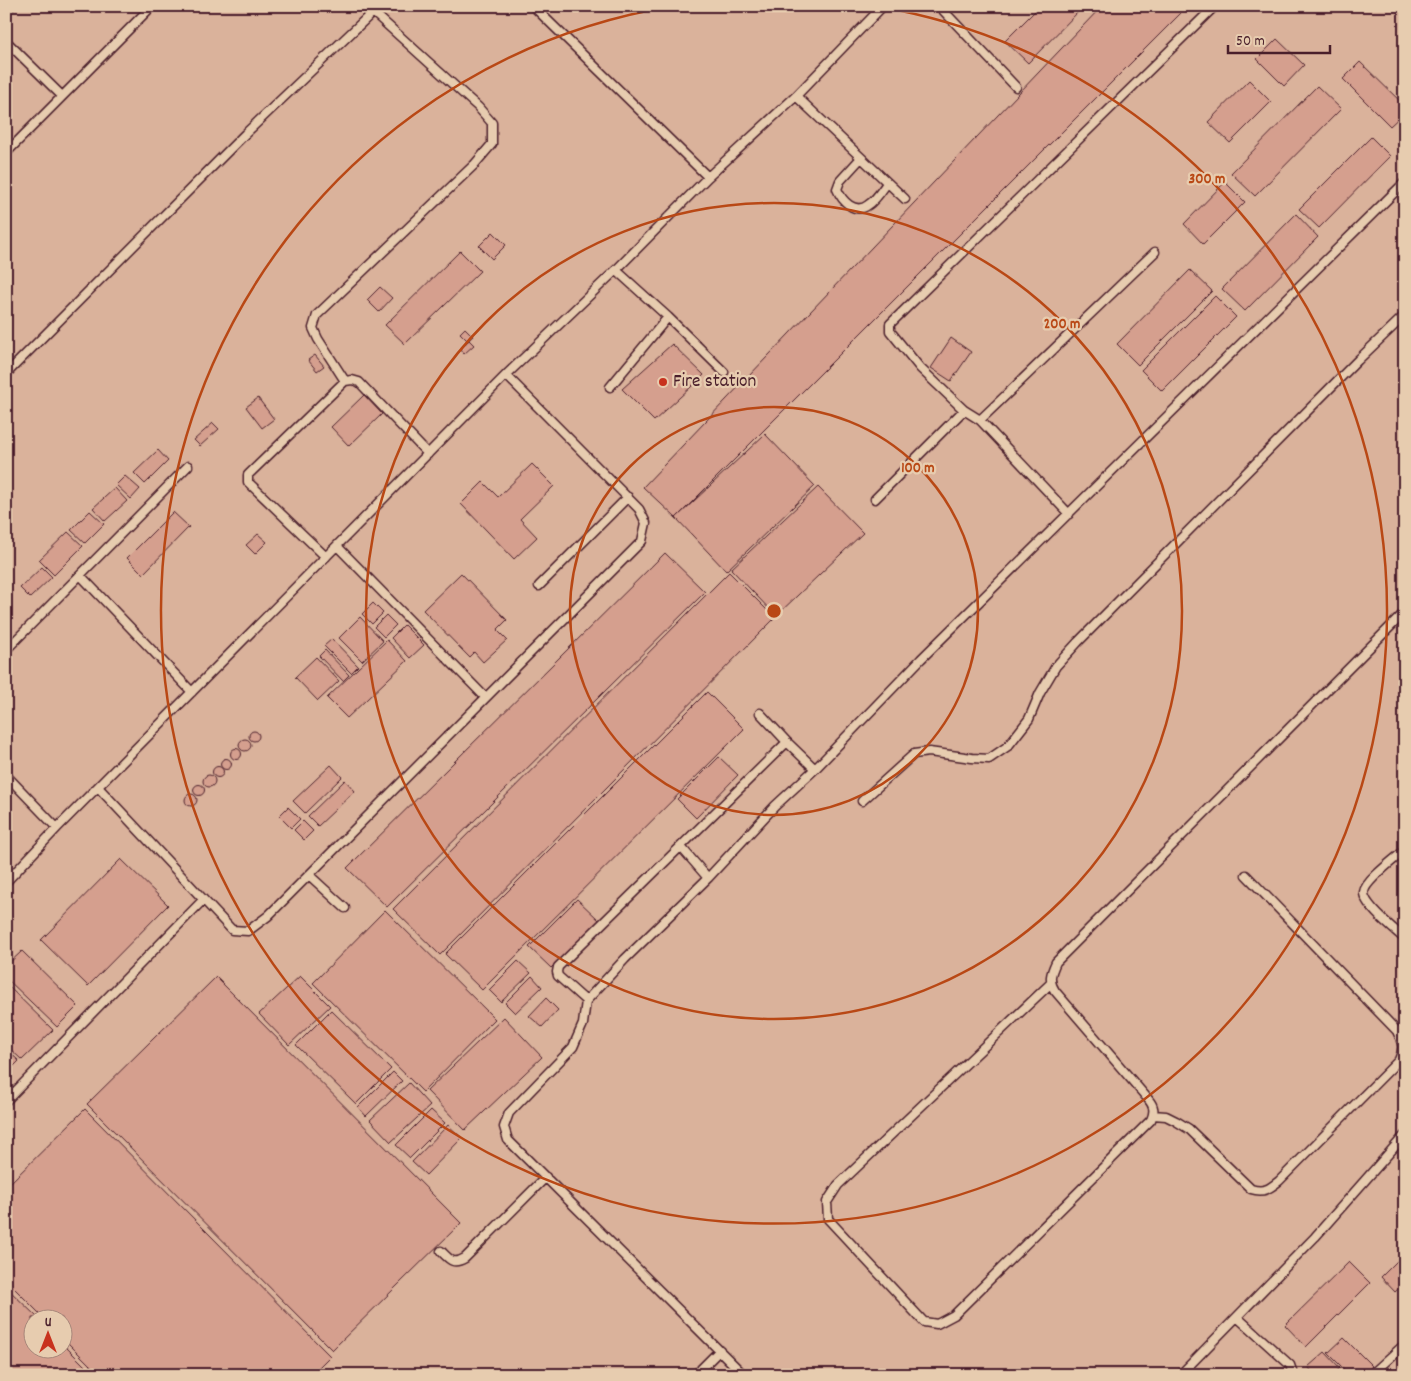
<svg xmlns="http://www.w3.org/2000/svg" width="1411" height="1381" viewBox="0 0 1411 1381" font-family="Dekko,sans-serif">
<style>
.built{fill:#dab29b;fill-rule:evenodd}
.building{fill:#d59f8e;stroke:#4a1f2b}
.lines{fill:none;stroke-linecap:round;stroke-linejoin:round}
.service-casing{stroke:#4a1f2b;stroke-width:11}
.service{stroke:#e7ccaf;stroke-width:8}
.ring{fill:none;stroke:#b94815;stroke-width:2.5}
.poi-dot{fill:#c8321e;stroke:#e7ccaf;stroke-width:2}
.labels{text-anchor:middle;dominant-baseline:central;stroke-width:4.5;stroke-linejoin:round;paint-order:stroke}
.poi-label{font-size:19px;fill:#4a1f2b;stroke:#e7ccaf;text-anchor:start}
.centre{fill:#b94815;stroke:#e7ccaf;stroke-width:2.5}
.ring-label{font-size:15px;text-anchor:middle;font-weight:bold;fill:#b94815;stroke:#e7ccaf;stroke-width:4.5;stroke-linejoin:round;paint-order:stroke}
</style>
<rect width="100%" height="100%" fill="#e5c2a8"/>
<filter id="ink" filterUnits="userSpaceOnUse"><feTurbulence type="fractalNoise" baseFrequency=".02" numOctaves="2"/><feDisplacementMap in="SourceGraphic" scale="10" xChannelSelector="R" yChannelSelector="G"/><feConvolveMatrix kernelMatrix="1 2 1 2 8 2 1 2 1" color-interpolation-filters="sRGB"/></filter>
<g filter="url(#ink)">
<path class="built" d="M6,6h1399v1369h-1399zM32,1318h30v30h-30z"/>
<path class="building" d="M1040,6h44l-56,57 -23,-22z
M1102,6h86l-512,512 -33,-31z
M1277,39l27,26 -20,21 -27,-27z
M1360,62l45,44v6l-15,14 -47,-47z
M1249,80l22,22 -41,41 -22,-21z
M1317,86l24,23 -86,87 -24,-23z
M1371,137l19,19 -71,72 -20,-19z
M1225,182l20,20 -42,42 -19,-20z
M1296,214l22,23 -73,74 -23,-22z
M493,232l13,13 -14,14 -13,-13z
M460,251l20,20 -75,73 -20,-19z
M1190,270l22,21 -74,74 -21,-21z
M380,287l12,11 -13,14 -12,-12z
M1215,296l21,21 -74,74 -21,-21z
M465,328l8,8 -5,5 -8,-8z
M951,338l20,14 -20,29 -20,-13z
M469,340l5,5 -10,9 -4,-5z
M672,344l32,31 -50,46 -32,-32z
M315,355l9,11 -7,5 -9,-11z
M364,395l18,19 -33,32 -18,-19z
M258,398l16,21 -12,9 -16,-21z
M213,423l6,6 -19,17 -6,-6z
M765,434l50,52 -89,85 -50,-53z
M158,450l10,11 -23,23 -11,-11z
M532,464l22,22 -34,33 17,18 -23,22 -53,-55 22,-22 15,15z
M125,476l15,13 -9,10 -15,-14z
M818,487l45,46 -87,83 -45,-47z
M115,488l12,13 -22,20 -12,-13z
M90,511l14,13 -19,19 -14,-13z
M173,512l16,15 -46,47 -16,-16z
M68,532l15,14 -29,29 -15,-15z
M258,534l9,8 -12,12 -9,-9z
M665,553l40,39 -318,315 -40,-39z
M42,567l10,10 -22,21 -10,-10z
M729,572l46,46 -335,337 -47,-46z
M461,573l46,47 -10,10 10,10 -24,22 -9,-10 -5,5 -46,-47z
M373,603l10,10 -11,11 -10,-10z
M386,615l10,10 -12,12 -10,-10z
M360,617l23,24 -21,20 -23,-23z
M404,625l20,20 -14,13 -19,-20z
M332,639l26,27 -7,7 -27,-27z
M387,640l20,21 -60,57 -20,-20z
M325,650l24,25 -6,6 -24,-25z
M316,657l23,24 -21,20 -23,-24z
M707,692l37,37 -262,261 -37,-36z
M249 736a5 5 0 1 1 10 0a5 5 0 1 1-10 0Z
M239 745a6 6 0 1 1 12 0a6 6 0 1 1-12 0Z
M230.5 754a5.5 5.5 0 1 1 11 0a5.5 5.5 0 1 1-11 0Z
M719,757l19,18 -42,43 -19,-19z
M220.5 764a5.5 5.5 0 1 1 11 0a5.5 5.5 0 1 1-11 0Z
M331,765l11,12 -37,36 -12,-12z
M212.5 772a5.5 5.5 0 1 1 11 0a5.5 5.5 0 1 1-11 0Z
M203 781a6 6 0 1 1 12 0a6 6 0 1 1-12 0Z
M345,780l10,11 -37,35 -10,-10z
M193.5 790a5.5 5.5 0 1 1 11 0a5.5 5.5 0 1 1-11 0Z
M185 800a6 6 0 1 1 12 0a6 6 0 1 1-12 0Z
M288,807l12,12 -9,9 -12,-12z
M303,821l10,10 -9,9 -10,-10z
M121,859l47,46 -80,81 -47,-46z
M577,899l22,21 -48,48 -22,-21z
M385,910l110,109 -72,73 -110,-109z
M22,951l56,55 -21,21 -51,-49v-12z
M518,961l13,12 -30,29 -12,-12z
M300,976l30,30 -41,39 -30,-31z
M532,976l10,11 -27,26 -10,-10z
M216,977l245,246 -129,127 -245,-246z
M6,984l47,46 -31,30 -16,-15z
M546,998l12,12 -16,17 -13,-11z
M331,1010l60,59 -35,35 -60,-59z
M504,1017l38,40 -77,73 -38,-39z
M6,1049l13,12 -13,13z
M393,1072l9,9 -36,35 -8,-9z
M409,1083l21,23 -39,36 -21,-22z
M85,1109l245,247 -19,19h-211l-38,-38v-19h-18l-38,-38v-93z
M431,1110l14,13 -35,35 -14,-13z
M448,1125l14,13 -36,37 -14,-13z
M1405,1253v30l-10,9 -14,-15z
M1349,1262l21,21 -64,64 -21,-22z
M6,1287l32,31h-6v30h30v-5l32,32h-88z
M1344,1338l28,28 -9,9h-13l-22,-22z
M1325,1352l15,16 -8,7h-17l-7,-8z"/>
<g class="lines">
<defs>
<path id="service" d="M533,6l175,171
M939,6l77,81
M6,10l4,-4
M6,41l56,55
M796,96l109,103
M6,153l146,-147
M861,158l-21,23 -3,8c5,12 18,26 31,16 8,-5 14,-15 19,-22
M616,270l52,47 56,55
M6,374l239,-240 128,-122
M345,381l-27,-42 -5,-11 4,-13 157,-150 18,-21v-21l-14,-16 -105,-95 7,-6
M610,387l58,-70
M980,420l175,-168
M875,499l89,-89
M1069,514l-89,-94 -16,-10 -44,-42 -30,-37v-7l325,-318
M337,546l148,151
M326,557l-78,-75v-7l97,-94 7,-1 7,2 69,72
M81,576l111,116
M539,586l89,-89
M6,650l182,-184
M760,713l27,29
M6,775l51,53
M98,787l134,143 16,1 20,-15 374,-375 4,-18 -7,-14 -133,-134
M862,801l52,-47 15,-2 43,6 17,1 19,-13 21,-27 11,-26 16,-27 22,-24 280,-282 47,-45
M681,847l27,31
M1405,850c-9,8 -40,31 -41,42 -1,13 31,38 41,47
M309,875l36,33
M6,882l51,-54 449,-453 110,-105 92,-93 88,-81 87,-90
M1050,984l-212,201 -11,17 1,17 96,103 13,2 17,-9 197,-195c4,-9 3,-14 -3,-21l-93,-108c-7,-11 -4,-18 1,-29l349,-350
M586,1001l-28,-25 -1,-4 1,-5 229,-225 28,27
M6,1101l197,-201
M1153,1115l13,1 10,5 13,8 62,60c13,4 18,0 28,-8l120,-121c5,-11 4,-17 -2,-29l-151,-156
M441,1251c9,9 12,14 24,7l81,-81
M1237,1317l53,48 2,6 -3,4
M695,1375l25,-25
M744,1375l-236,-235 -4,-13 5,-14 64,-66 10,-23 3,-23 39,-42 83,-81 67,-72 40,-37 106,-110 484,-477
M1180,1375l135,-138 90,-102
M1371,1375l34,-31"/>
</defs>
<use href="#service" class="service-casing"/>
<use href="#service" class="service"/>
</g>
</g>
<g class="ring">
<circle cx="774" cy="611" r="204"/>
<circle cx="774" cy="611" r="408"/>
<path d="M875 6A613 613 0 1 1 673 6"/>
</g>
<circle class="poi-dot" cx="663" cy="382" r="5"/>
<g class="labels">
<g class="poi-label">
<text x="673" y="382">Fire station</text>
</g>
</g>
<circle cx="774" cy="611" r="8" class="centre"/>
<g class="ring-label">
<text x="1207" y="183">300 m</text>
<text x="1062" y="328">200 m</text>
<text x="918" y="472">100 m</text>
</g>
<rect width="1411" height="1381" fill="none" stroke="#e7ccaf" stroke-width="25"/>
<rect x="12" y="12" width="1386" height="1356" fill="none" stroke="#4a1f2b" stroke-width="2" filter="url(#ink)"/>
<g transform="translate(48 1334)"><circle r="24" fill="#e7ccaf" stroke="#a8877a"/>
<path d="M0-4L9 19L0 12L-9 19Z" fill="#c8321e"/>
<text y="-8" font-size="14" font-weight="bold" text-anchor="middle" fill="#4a1f2b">U</text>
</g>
<path d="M1228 45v8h102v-8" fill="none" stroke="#4a1f2b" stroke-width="2.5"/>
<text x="1236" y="45" font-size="15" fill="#4a1f2b" stroke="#e7ccaf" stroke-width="4" paint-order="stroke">50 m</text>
</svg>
